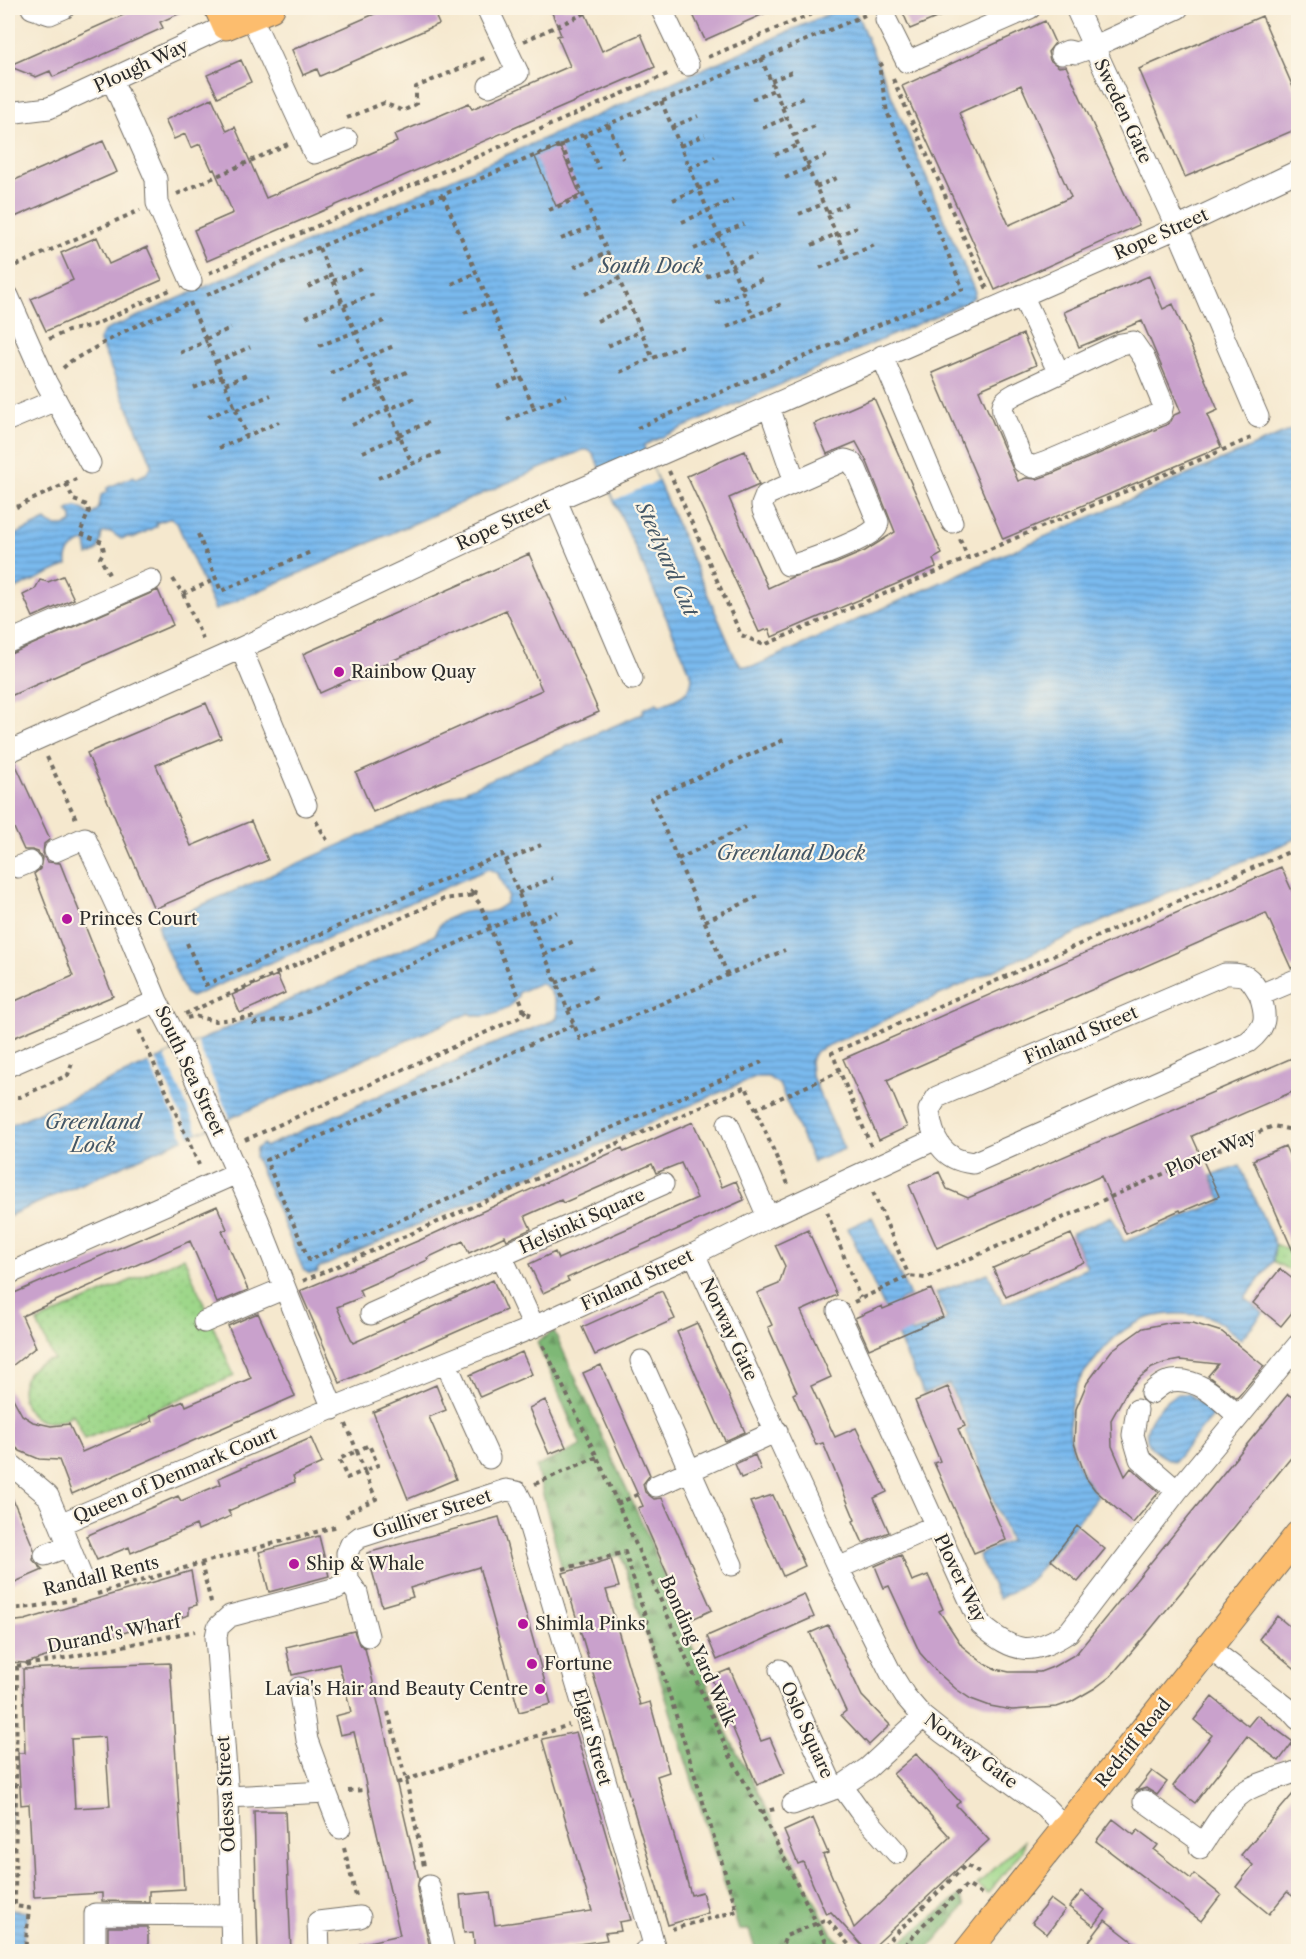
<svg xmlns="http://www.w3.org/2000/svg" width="1306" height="1959" viewBox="0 0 1306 1959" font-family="'Libre Caslon Text',serif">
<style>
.grass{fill:url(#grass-tufts);stroke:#64815a;stroke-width:1.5}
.forest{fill:url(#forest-firs);stroke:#547250;stroke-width:1.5}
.garden{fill:url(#garden-dots);stroke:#64815a;stroke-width:1.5}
.water{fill:url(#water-rules);stroke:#52728c;stroke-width:1.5}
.pier{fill:#f5e8ce}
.building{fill:#c9a1cc;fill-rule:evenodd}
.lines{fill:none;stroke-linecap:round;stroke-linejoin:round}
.minor-casing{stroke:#726d64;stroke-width:23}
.major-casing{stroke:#726d64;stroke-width:29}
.path{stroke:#726d64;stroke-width:4;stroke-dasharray:4.5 4.5;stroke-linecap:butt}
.minor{stroke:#fff;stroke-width:21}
.major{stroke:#fcbd6e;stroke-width:27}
.path-bridge{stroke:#726d64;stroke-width:4;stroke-dasharray:4.5 4.5;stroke-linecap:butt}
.poi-dot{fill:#b5179e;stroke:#fcf5e5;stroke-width:2}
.labels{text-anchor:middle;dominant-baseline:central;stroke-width:4.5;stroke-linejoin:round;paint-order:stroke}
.street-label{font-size:18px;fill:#2b2b2b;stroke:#fcf5e5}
.poi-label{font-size:18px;fill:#2b2b2b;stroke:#fcf5e5;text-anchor:start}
.water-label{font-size:20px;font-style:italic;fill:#435666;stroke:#fcf5e5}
</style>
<defs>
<pattern id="grass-tufts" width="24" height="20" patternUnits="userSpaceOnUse" patternTransform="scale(1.5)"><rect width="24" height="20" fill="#9ed78a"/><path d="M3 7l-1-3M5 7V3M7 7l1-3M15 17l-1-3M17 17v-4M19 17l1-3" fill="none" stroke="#88b977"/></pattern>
<pattern id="forest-firs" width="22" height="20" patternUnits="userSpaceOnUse" patternTransform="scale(1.5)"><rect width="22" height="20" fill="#7eb876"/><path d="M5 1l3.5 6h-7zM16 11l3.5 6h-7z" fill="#679661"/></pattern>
<pattern id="garden-dots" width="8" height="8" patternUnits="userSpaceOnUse" patternTransform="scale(1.5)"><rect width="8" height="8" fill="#9ed78a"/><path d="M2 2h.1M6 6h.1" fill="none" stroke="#88b977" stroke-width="1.8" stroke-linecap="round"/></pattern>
<pattern id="water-rules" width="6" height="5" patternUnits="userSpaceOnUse" patternTransform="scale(1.5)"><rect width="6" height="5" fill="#7abaee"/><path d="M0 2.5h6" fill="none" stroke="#6497c1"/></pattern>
</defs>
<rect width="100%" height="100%" fill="#fcf5e5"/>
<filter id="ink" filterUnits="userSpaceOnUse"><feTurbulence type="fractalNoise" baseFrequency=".0167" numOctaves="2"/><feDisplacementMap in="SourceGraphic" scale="12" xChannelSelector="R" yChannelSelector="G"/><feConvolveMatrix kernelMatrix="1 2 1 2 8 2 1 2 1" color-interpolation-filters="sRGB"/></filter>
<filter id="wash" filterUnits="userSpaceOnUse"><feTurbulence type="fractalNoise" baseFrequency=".008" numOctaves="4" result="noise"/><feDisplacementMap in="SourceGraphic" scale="24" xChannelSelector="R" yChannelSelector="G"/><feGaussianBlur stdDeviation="1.35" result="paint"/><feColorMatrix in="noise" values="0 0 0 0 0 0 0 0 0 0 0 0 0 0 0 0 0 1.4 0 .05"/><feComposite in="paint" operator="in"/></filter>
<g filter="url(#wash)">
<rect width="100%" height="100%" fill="#f5e8ce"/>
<path class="grass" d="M1024,1841l-2,10 -34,42 -11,-8z"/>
<path class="forest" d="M554,1331l93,203 79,197 106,203 15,17h-91l-7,-21h-10l-118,-375 -59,14 -26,-102 45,-21 -44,-104z
M959,1896l6,10 -39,45h-37z"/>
<path class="garden" d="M1298,1243v32l-25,-14 2,-17 10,4z
M184,1257l50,119 -149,63 -12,-25c-52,34 -73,-50 -19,-54l-17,-38z"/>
<path class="water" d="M842,8h9l7,9 117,275 -1,5 -5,4 -325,144 1,6 90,206 7,9h13l229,-103 314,-136v411l-162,68 -320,145 -6,10 1,13 33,75 -31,13 -34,-78 -11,-7h-13l-438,192 1,3c-8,3 -12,2 -16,-5l-47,-110 1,-8 7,-5 2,3 233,-105 54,-21 5,-3c2,-11 -6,-31 -17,-35l-21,9c-4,18 -34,30 -50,21l-461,203v-90l427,-191c2,-15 26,-24 39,-24 6,0 10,3 15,1 6,-1 12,-5 17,-9l2,-7 -11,-24 -9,-3 -297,128 -5,-3 -27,-62 -1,-8 486,-211 -1,-4 14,-6 2,3c16,-7 33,-10 33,-30l-99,-223 -5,-3h-5l-368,160 -38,-87 -6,-5 -15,5 1,3 -23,12 -6,-1 -7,2 -10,-7 -9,1c-2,11 -1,19 -14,22l-2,-13c-12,2 -21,11 -19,23l-56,26 -3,-3v-50l38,-18c7,8 17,7 26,3v-7l-5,-5c12,-10 16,1 25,4l7,-7 2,-13 6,-3v-4l27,-12 1,3 12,-6 4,-6v-5l-52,-122 5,-9z
M1240,1166l35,78 -2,17 -28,37 18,15 -22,26c-10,-7 -22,-19 -34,-23 -6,-2 -16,-1 -23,-2 -37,-3 -64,13 -86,42 -6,8 -15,16 -19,25 -19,38 -8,85 19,115l-67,84 -32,19 -21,-44 32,-14 -45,-111 4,-2 -20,-44 -25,10 -76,-166 24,-11 38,79 -12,5 14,32 35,-14 -11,-26 52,-20 15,31 84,-36 -15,-35 40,-17 12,26 98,-41 -11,-25z
M1179,1394h10l24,21 -39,47c-9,-5 -22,-10 -26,-20 -7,-17 16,-44 31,-48z
M8,1662h4l-3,248 18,2 -5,39h-14z"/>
<path class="pier" d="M645,451l13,30 -43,19 -13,-29z
M197,1042l33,76 -32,14 -33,-76z
M155,1057l36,81 -6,3 -37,-80z"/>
<g id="blocks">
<path class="building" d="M139,8h53l-32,14 3,6 -110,49 -3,-6 -14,6 -28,-11z
M388,8h44l7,16 -119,52 -3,-7 -14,6 -11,-25z
M550,8h33l19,43 39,-17 14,33 -448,194 -13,-31 39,-17 -19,-44 -2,1 -12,-26 -9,4 -6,-14 -11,5 -9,-19 47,-22 15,33 8,-4 31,71 131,-56 -3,-7 75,-32 3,6 98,-43 -13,-30 4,-1z
M690,8h87l-72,32z
M901,8h59l-50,21z
M1262,16l37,85v27l-114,49 -46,-108z
M1045,21l10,22 -7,9 2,8 9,7 7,-1 73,159 -144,65 -93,-204zM1021,85l50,112 -62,28 -50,-112z
M241,60l10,22 -33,15 -11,-22z
M103,141l14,31 -109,48v-37z
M560,147l20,48 -24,11 -21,-49z
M97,237l12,27 38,-17 15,33 -116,51 -15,-32 42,-19 -12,-27z
M1149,276l14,33 10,-5 45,106 -11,5 14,32 -218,92 -71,-166 91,-39 13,31 -57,25 39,91 8,-3 11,1 14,-5 115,-49 5,-4 3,-6 7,-3 -39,-91 -63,26 -15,-35z
M874,398l68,156 -9,5 3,8 -164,70 -3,-8 -10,3 -72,-156 58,-25 14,34 -30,13 39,90 24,-11 45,-14 28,-12 30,-19 -27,-68 -12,-22 -29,12 -13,-30z
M529,554l70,158 -226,100 -17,-39 186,-83 -36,-80 -186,83 -17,-39z
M63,576l11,23 -41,18 -10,-22 12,-6 5,-9 8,2z
M158,590l15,35 -165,72v-42z
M206,703l15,35 -65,27 35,81 60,-25 17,39 -114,49 -67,-156z
M15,763l35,76 -6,5 -1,12 5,6 12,1 53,133 -105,44v-36l65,-28 -39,-102 6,-5 2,-11 -4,-6 -6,-2h-8l-16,-35v-50z
M1281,867l18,39v60l-8,2 -25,-55 -379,167 20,47 -28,13 -36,-81z
M277,975l8,18 -45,20 -8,-18z
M1299,1055v34l-107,47 27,60 -38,16 -1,-2 -54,24 -25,-58 -164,72 -28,-63 30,-13 8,17 21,9z
M693,1122l29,65 14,-6 8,19 -177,78 2,3 -26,12 -14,-29 26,-12 3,7 139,-61 -16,-35 -25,10 -4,-9 -89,39 -2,-3 -36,16 6,13 -24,11 -2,-4 -36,17 -6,-12 -36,17 1,2 -69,30 3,7 -25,10 16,36 140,-63 13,30 -166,73 -40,-92 120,-51 162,-74 40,-18 2,4z
M1285,1146l14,30v89l-46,-105z
M217,1206l10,23 -5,2 26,59 -31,13 -27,-62 -168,75 14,31 -28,22v-82l4,7z
M808,1230l29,65 -36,16 30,66 -20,9 24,51 21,-9 31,64 -13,6 15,34 -26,11 -10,-22 2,-1 -32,-77 -7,2 -23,-51 4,-2 -29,-65 4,-2 -15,-32 22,-9 6,-18 -10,-21z
M1071,1234l13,28 -78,35 -13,-29z
M1280,1269l19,15v20l-18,22 -28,-23z
M931,1289l12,28 -74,32 -14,-31 27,-12 1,3z
M662,1291l13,28 -80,36 -13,-28z
M258,1313l37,83 -223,98 -13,-34 -20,-1 -19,-8 -12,-11v-51l14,26 11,7 18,4 18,-2 13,28 71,-31 -3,-5 12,-6 22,-9 2,5 65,-28 -23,-52z
M1173,1322l20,1 29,9 42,34 -27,32 -29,-22 10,-12 -38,-4 -16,3 -12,5 -13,10 -12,13 -16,29 1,26 13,30 6,-8 28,24 -26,31 -38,-33 -9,-12 -12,-35 2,-34 11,-26 25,-33 31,-22z
M697,1323l48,109 -20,9 -48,-109z
M522,1352l10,22 -52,23 -10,-22z
M601,1365l49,110 -7,9 2,8 9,7 8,-1 50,112 -24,11 -50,-113 5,-2 -60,-133z
M436,1385l10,25 -17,7 27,62 -48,20 -35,-87z
M948,1387l17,39 -7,3 48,111 -32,13 -40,-90 6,-2 -25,-60z
M1288,1394l11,9v45l-154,188 -34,40 -16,12 -24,14 -14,5 -45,3 -22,-4 -19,-7 -15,-10 -20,-18 -16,-18 -31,-67 -5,2 -9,-22 26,-11 11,26 16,-6 15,34 -4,2 23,35 20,16 14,7 13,3h31l13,-5 23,-13z
M545,1400l21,47 -17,7 -20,-46z
M311,1438l11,25 -29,13 2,6 -67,29 3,5 -33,14 -2,-5 -65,28 -2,-6 -32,13 -11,-24 92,-40 3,5 40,-17 -2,-6z
M755,1455l6,15 -20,8 -6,-14z
M8,1488l26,61 -1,11 10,10 -35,15z
M773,1495l32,71 -22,10 -33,-74z
M499,1517l52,187 -32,8 -40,-145 -69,21 3,9 -31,9 -15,-53z
M1077,1526l28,23 -27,33 -27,-22z
M319,1536l10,40 -60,16 -10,-40z
M611,1559l8,28 -13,3 34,115 10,-3 19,70 -12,4 34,119 11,-3 6,21 -40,12 -105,-352z
M191,1571l6,34 -8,2v8l-42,13 -1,-2 -120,37 -18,-1v-40l17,-2z
M804,1594l10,23 -97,43 -10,-24z
M1277,1616l22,18v38l-40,-33z
M828,1625l34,71 28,29 -21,20 -28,-30 5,-4 -36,-78z
M354,1631l5,13 6,4 54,231 -2,10 14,63h-70l-1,-8 40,-9 -46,-203 -14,3 -5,-19 16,-4 -12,-48 -47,11 -6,-28z
M170,1663l14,226 -35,2v11l-47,-1v-8l-68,4 -5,-93 -8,1 -3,-52h7l-2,-84zM105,1737l5,69 -35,2 -4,-69z
M730,1669l31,72 9,-3 15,35 -28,12 -46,-108z
M1212,1697l36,29 9,-11 36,27 -14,19 -32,-25 -52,67 -22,-17 39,-51 -18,-15z
M576,1732l55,188 -12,2 2,9 -16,2 2,7 -84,12h-48l-2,-20 -9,1 -4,-38 30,-3 5,33 97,-14 -50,-172z
M916,1754l44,48 -4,3 33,35 -121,112 -37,-40 -5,2 -23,-52 -5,2 -14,-33 29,-13 15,35 -5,2 31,73 96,-91 -57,-63z
M1152,1771l15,11 -10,13 -11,-7 -10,3z
M1299,1787v114l-12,-9 -18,22 -33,-27 17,-22 -12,-10z
M254,1811h31l6,141h-33z
M1113,1819l21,16 4,-5 20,15 -4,5 37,29 3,-5 27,21 -20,26 -105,-80z
M1082,1891l24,19 -12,16 -25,-19z
M1050,1899l15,11 -18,24 -15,-12z
M1105,1920l41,32h-65z
M108,1927h40v25h-40z"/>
</g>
</g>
<g filter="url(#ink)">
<use href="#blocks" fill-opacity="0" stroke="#726d64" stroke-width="1.5"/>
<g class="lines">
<defs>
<path id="minor" d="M32,8l18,6 14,-6
M487,8l31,65 -29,13
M661,8l27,57
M1076,8l101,220 81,189
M251,16l63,137 33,-13
M886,20l21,42 123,-54
M1061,54l7,-3 8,2 17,-6 85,-39
M112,80l44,99 1,24 34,78
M8,113l41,-5 177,-82
M1022,295l37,78
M8,296l38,86 44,81
M1133,342l11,16 19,46 -2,9 -114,49 -14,5 -10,-5 -20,-50c-2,-11 4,-13 12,-18l106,-50z
M882,356l70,166
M769,407l26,75
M8,420l48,-20
M845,460l6,2 5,7 22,53c-1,4 0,5 -4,8 -9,9 -74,36 -86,35l-25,-55 -1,-5 4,-10z
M556,500l76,179
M8,642l143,-62
M241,648l65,157
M8,752l233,-104 315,-148 621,-272 121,-57
M55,851l30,-13 38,82 34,81 25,48 76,171 75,189
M18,867l12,-5
M1260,995c-10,-18 -13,-22 -35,-21l-288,123 -8,13c3,29 13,50 44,53l275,-121c19,-15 19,-25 12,-47l38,-16
M8,1066l149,-65
M728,1124l40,93
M694,1254l144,314 97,-42
M502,1257l32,70
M8,1274l229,-101
M838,1311l143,314c34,29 50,31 88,7l108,-141 121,-146
M371,1314l292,-130
M204,1322l81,-34
M641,1361l91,204
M446,1363l43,95
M1151,1393c4,-3 10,-9 16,-11 28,-8 52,16 71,34
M1137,1410l-4,25 7,24 37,32
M8,1462l40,34 12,28 268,-114 206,-83 160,-73 74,-37 168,-78
M656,1486l121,-55
M60,1524l22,54
M45,1555l24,-9
M838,1568l54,107 13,21 18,21 20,16 102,74 20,21
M368,1636l-11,-43 -9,-13 -1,-27 4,-9 9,-7 146,-47 11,2 6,12 128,430 4,15 -11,3
M1209,1648l81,62 8,9
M780,1670l54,119
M842,1786l17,24 38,43
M326,1792l14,36
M228,1797l98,-5 -19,-52 -8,-52
M1144,1801l59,42
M793,1804l49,-18 26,-18 55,-51
M1200,1848c14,-20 27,-47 49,-59 15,-8 33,-12 49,-18
M429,1886l15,66
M95,1952v-38l136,1
M232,1952l-4,-155 -12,-160 2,-10 12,-11 107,-28 11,-8
M319,1952l-1,-30 42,-5"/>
<path id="major" d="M218,8l8,18 45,-18
M967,1952l331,-417"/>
</defs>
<use href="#minor" class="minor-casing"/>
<use href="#major" class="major-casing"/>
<path class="path" d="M524,41l73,-33
M708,57l118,-49
M761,58l85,199
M893,79l94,210
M771,81l21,-9
M752,99l22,-9
M661,101l92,215
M782,107l21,-9
M347,118l37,-15 19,8 13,-7v-17l71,-30
M608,124l15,35
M672,127l26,-11
M763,128l23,-10
M584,134l15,35
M794,135l21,-9
M561,144l92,215
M680,146l25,-11
M775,155l23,-10
M806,164l22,-9
M689,168l26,-11
M785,178l23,-10
M816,187l21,-9
M177,194l111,-50
M443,195l91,213
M673,200l48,-21
M549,210l34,-14
M827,213l20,-9
M799,214l24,-10
M682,222l51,-22
M718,235l26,-11
M837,236l20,-9
M561,239l34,-14
M812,245l24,-11
M319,248l93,216
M694,249l26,-11
M574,267l33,-14
M820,268l57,-24
M8,269l132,-59
M209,273l461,-200
M706,277l50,-22
M333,281l29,-12
M452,284l24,-11
M308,287l23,-11
M741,288l25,-10
M585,294l34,-15
M207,295l658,-280
M190,302l57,134
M716,303l27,-11
M344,306l30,-12
M464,313l25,-11
M306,317l36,-16
M597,321l33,-15
M727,327l57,-24
M355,333l31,-13
M49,339l19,-8 26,-6 78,-36
M206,339l25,-11
M319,346l36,-14
M608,346l33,-15
M180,353l27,-12
M216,362l34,-15
M63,368l8,-7 56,-31 62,-27
M620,372l64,-27
M330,373l66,-28
M225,384l24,-10
M378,385l31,-14
M497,387l24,-10
M194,388l28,-12
M342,401l36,-15
M236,410l35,-15
M208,417l27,-11
M507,420l59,-25
M352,425l65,-28
M637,428l326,-139 -76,-177 -8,-46 5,-3
M399,435l30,-13
M219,448l60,-26
M363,452l37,-16
M669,471l72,164 23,10 487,-207
M378,478l65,-27
M66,484l8,16 13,5 2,6 -9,22 22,9 2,9 -4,7 10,18
M8,511l68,-32
M198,534l23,57 92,-40
M960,539l8,19
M173,579l10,15 21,48
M183,594l33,-15
M47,757l30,64
M316,821l11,19
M1293,850l5,12
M678,859l67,-32
M505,861l36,-16
M518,893l35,-15
M705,921l54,-25
M531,923l27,-11
M187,943l18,42 297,-131 78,185 205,-89
M544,955l30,-14
M728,975l-77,-177 135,-59
M556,983l37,-16
M568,1010l33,-14
M185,1014l259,-115 31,-4 1,-5 -3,-1 -2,4
M187,1018l7,-2 21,5 37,-4 2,6 38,-5 234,-106
M574,1025l-308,135 43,100 453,-198
M139,1030l60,135
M8,1097h12l48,-22 5,-15
M755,1109l84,-37
M245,1140l273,-122 8,-8 4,2 -1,3 -5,-1
M871,1146l-39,-93 466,-205
M873,1192l36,84
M827,1212l33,86
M303,1281l443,-194 42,97
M854,1302l55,-26 16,2 348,-152 25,5
M543,1345l54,112 132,297 32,58 70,140
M346,1424l11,27 12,-6 9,20 -14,6 12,28 -30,14 3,6
M357,1451l7,20 -17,7 -8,-19z
M535,1484l62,-27
M617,1504l22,-10
M201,1563l11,43
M563,1569l62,-17 112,359 -65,18
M97,1594l104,-31 137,-37
M8,1609l24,-2 46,-8
M8,1664l9,2 33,-5 145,-30
M17,1666l-2,240 14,2 -4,44
M388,1712l18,68 18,86
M397,1783l172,-58
M348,1791l19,-1
M761,1812l14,-3
M344,1848l12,48
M782,1952l-1,-3 5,-13 41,-17 28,33
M877,1952l89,-87 13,8
M899,1952l24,-27 44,-40 15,9"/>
<use href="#minor" class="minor"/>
<use href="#major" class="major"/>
<path class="path-bridge" d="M471,893l9,11 42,100 2,10"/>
</g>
</g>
<g class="poi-dot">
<circle cx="339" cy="672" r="6"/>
<circle cx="67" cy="919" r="6"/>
<circle cx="294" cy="1564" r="6"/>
<circle cx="523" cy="1624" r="6"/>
<circle cx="532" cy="1664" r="6"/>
<circle cx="540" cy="1689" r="6"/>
</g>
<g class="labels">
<g class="street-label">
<text transform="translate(141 66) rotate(-25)">Plough Way</text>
<text transform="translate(1123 111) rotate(65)">Sweden Gate</text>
<text transform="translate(1161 234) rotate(-24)">Rope Street</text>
<text transform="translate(503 524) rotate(-25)">Rope Street</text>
<text transform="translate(1081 1035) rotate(-23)">Finland Street</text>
<text transform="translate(190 1071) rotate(65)">South Sea Street</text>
<text transform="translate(1211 1153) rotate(-23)">Plover Way</text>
<text transform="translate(582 1221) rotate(-24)">Helsinki Square</text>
<text transform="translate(637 1280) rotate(-25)">Finland Street</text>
<text transform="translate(729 1329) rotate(65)">Norway Gate</text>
<text transform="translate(175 1475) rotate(-23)">Queen of Denmark Court</text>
<text transform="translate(432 1514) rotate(-18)">Gulliver Street</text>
<text transform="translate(101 1576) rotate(-14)">Randall Rents</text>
<text transform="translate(960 1578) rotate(64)">Plover Way</text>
<text transform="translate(114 1634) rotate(-11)">Durand's Wharf</text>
<text transform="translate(698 1651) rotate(66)">Bonding Yard Walk</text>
<text transform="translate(807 1730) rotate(66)">Oslo Square</text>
<text transform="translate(592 1737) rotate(74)">Elgar Street</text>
<text transform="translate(1133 1743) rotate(-51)">Redriff Road</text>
<text transform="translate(971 1751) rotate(37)">Norway Gate</text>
<text transform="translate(226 1794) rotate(-93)">Odessa Street</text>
</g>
<g class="poi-label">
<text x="351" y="672">Rainbow Quay</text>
<text x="79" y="919">Princes Court</text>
<text x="306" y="1564">Ship &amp; Whale</text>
<text x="535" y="1624">Shimla Pinks</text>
<text x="544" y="1664">Fortune</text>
<text x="528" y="1689" text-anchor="end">Lavia's Hair and Beauty Centre</text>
</g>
<g class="water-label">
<text x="651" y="266">South Dock</text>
<text transform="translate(667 559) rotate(66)">Steelyard Cut</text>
<text x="791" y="853">Greenland Dock</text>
<text x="93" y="1122">Greenland<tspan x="93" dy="23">Lock</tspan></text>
</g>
</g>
<rect width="1306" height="1959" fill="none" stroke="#fcf5e5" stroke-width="30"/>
</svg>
